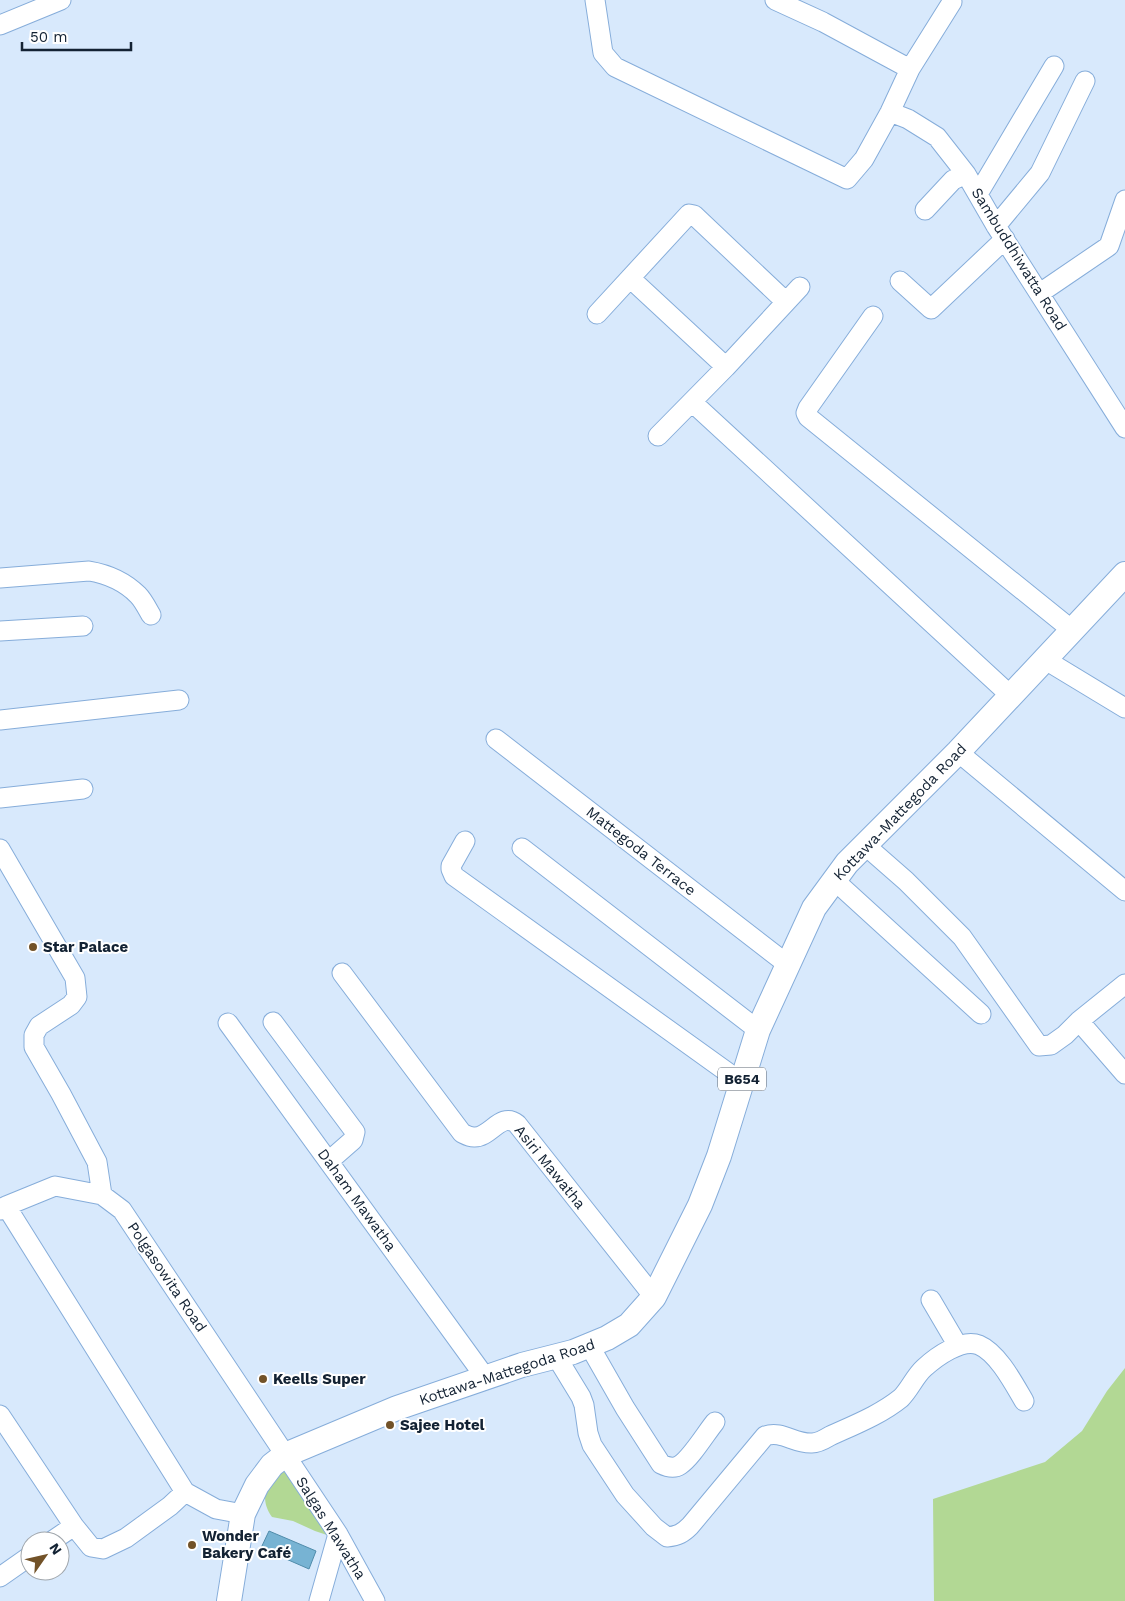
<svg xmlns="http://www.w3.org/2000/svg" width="1125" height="1601" viewBox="0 0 1125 1601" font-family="'Work Sans',sans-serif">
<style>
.green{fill:#b2d894}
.building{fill:#77b3d3;stroke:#508cab}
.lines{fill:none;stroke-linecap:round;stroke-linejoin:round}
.minor-casing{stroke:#86adda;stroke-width:21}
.major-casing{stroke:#86adda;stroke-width:26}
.minor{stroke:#fff;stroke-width:19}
.major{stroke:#fff;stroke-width:24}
.poi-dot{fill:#725228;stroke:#fff;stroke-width:2}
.labels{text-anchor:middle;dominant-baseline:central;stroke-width:4;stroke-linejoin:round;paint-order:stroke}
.shield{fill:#fff;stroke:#5a6470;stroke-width:1}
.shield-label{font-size:14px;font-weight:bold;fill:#132233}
.street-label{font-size:15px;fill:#132233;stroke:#fff}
.poi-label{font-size:15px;font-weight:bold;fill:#132233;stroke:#fff;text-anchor:start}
</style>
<rect width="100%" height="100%" fill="#d8e9fc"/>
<path class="green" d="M1125,1368v233h-191l-1,-102 112,-37 37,-31 25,-40z
M284,1459l46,77 -15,-5 -22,-10 -21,-4c-16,-22 -1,-39 12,-58z"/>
<path class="building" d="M269,1531l47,20 -7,18 -48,-21z"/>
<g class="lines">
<defs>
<path id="minor" d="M595,0l8,53 12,14 232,112 17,-20 26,-47 20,-43 -87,-47 -48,-22
M0,25l61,-25
M910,69l42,-67
M890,112l18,7 29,18 29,37 30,52 129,202
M978,194l76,-128
M925,210l28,-30 13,-6
M996,226l44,-53 45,-92
M630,278l96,89
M900,281l31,28 74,-70
M1040,293l69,-47 16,-46
M597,314l92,-100 5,1 92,87
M873,316l-65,92 -2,5 2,4 264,213
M692,402l318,293
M658,436l68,-69 74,-80
M0,578l89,-7c18,3 36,11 49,24 5,5 9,13 13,20
M0,631l83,-5
M1044,659l81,49
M0,720l179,-20
M496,739l291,225
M958,752l167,139
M0,798l83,-9
M465,841l-14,25v3l3,7 287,206
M866,846l40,35 56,56 77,109 12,-1 14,-10 14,-14 46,-37
M522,848l236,182
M0,849l75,129 2,19 -6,8 -32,21 -5,9v12l27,47 36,68 5,33
M834,880l147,134
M342,973l120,160c4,2 7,4 12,4 16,1 27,-26 43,-13l137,173
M1079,1021l46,53
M273,1022l82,110 -2,8 -24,21
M228,1023l257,354
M6,1206l179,286 31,17 27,5
M0,1210l6,-4 49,-20 47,9 20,15 216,324 37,67
M931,1300l27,46
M589,1345l36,63 36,56c6,3 13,5 19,1 11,-7 26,-32 35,-43
M556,1356l25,41 3,8 4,28 4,12 33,50 29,32 13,10c11,-1 16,-4 23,-11l75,-90c17,-6 29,8 47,7 6,0 13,-4 18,-7 24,-11 50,-21 71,-38 9,-9 14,-22 23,-30 12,-11 38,-30 55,-23 19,8 35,39 45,56
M0,1415l74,111 17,21 12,2 23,-11 44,-32 15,-14
M52,1541l22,-15
M0,1577l30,-21
M319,1601l19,-67"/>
<path id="major" d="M229,1601l14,-87 14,-29 15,-20 13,-10 112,-47 125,-43 51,-13 34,-14 22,-13 25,-28 46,-92 19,-49 39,-126 56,-122 33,-45 111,-111 167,-178"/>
</defs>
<use href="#minor" class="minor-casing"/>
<use href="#major" class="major-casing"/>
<use href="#minor" class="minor"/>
<use href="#major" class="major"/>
</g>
<g class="poi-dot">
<circle cx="33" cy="947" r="5"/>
<circle cx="263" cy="1379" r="5"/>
<circle cx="390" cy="1425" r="5"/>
<circle cx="192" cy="1545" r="5"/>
</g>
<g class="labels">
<rect class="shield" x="718" y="1067.5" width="48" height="23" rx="4"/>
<g class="shield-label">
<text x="742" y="1079">B654</text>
</g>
<g class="street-label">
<text transform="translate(1019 259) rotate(58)">Sambuddhiwatta Road</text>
<text transform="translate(900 812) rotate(-46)">Kottawa-Mattegoda Road</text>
<text transform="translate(641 851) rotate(38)">Mattegoda Terrace</text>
<text transform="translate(550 1167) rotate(51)">Asiri Mawatha</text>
<text transform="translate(357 1200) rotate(54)">Daham Mawatha</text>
<text transform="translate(167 1277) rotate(56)">Polgasowita Road</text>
<text transform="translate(507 1372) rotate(-18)">Kottawa-Mattegoda Road</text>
<text transform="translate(331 1528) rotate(58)">Salgas Mawatha</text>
</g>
<g class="poi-label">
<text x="43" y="947">Star Palace</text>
<text x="273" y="1379">Keells Super</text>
<text x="400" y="1425">Sajee Hotel</text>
<text x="202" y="1536">Wonder<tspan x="202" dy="17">Bakery Café</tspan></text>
</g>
</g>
<g transform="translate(45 1556) rotate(56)"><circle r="24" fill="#ffffff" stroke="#a1a7ad"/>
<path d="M0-4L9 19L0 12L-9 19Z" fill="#725228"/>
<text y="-8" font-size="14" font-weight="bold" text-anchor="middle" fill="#132233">N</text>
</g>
<path d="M22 42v8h109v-8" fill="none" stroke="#132233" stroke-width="2.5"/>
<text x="30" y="42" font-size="15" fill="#132233" stroke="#ffffff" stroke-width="4" paint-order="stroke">50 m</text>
</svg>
